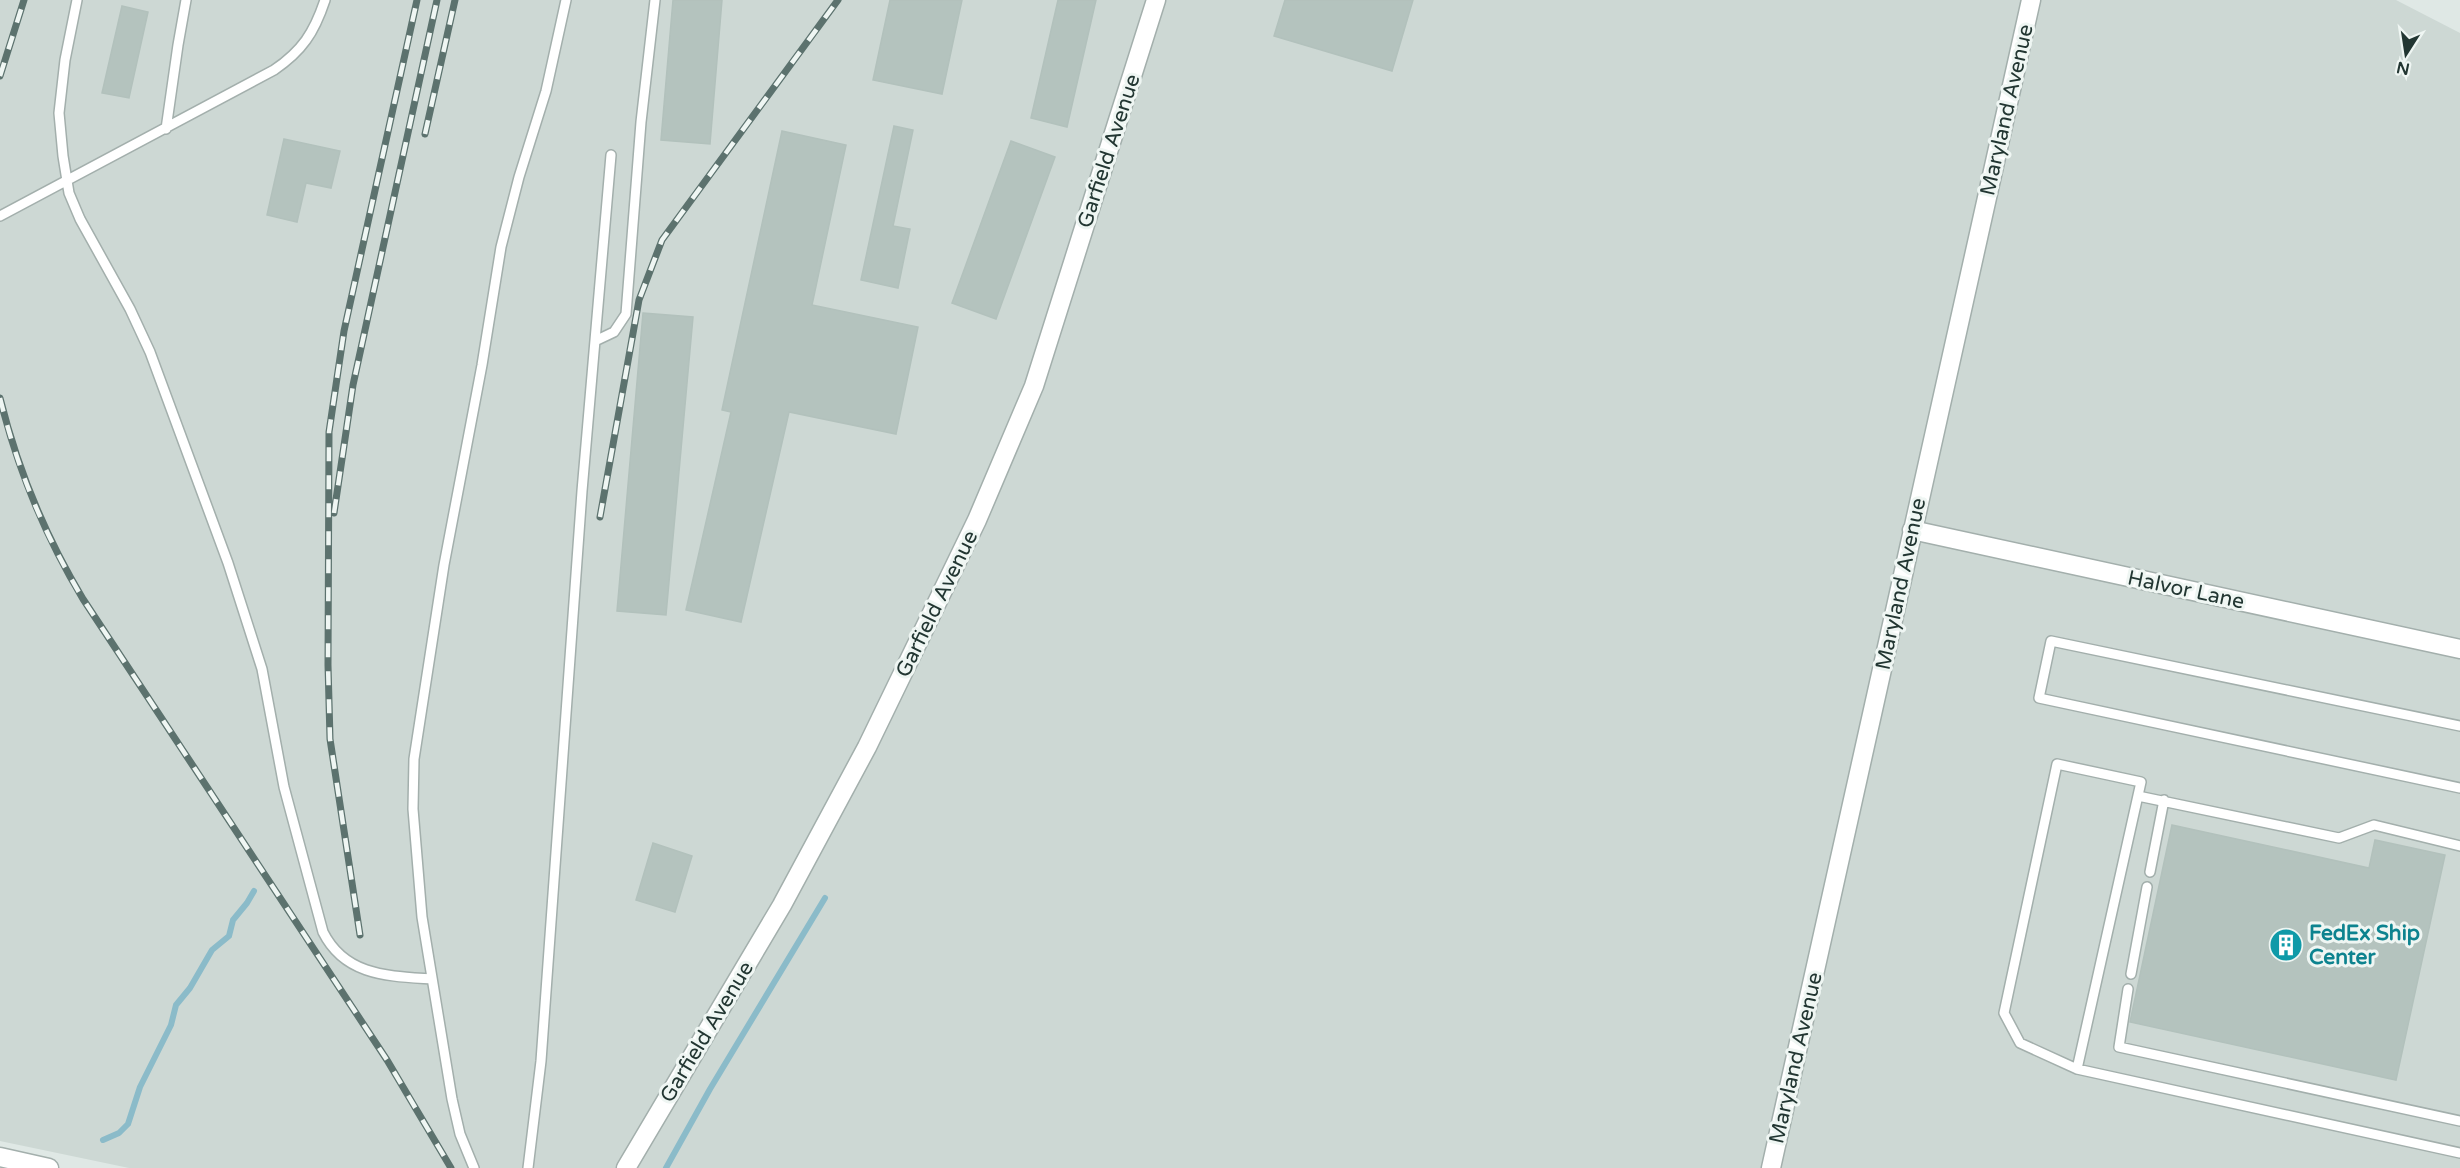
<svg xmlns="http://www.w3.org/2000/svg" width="2460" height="1168" viewBox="0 0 2460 1168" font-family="'Varela Round',sans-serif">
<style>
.built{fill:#cdd8d4}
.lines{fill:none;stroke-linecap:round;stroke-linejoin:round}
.stream{stroke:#8bbbc9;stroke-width:6}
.building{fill:#b4c3be;stroke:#b2c1bc;stroke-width:1.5}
.service-casing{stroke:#a3afac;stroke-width:12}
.minor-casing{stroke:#a3afac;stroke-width:21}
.tertiary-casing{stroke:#a3afac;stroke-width:21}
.service{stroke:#fff;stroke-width:9}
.minor{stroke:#fff;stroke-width:18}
.tertiary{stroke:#fff;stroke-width:18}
.rail-casing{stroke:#5c726e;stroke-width:7}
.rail{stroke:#eff6f3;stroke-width:4.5;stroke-dasharray:14;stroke-linecap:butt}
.labels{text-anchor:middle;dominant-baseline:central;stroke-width:6;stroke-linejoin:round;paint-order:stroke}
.street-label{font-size:21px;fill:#223632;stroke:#eff6f3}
.culture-label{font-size:21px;font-weight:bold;fill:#0d838f;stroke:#eff6f3;text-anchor:start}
</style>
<rect width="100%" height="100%" fill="#dfe8e5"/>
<path class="built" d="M0,0h2396l64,33v1135h-2331l-129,-27z"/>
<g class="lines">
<path class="stream" d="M103,1140l16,-7 9,-9 12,-37 31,-62 5,-20 14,-17 22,-38 17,-14 4,-16 14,-17 7,-12
M666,1168l44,-79 115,-191"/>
</g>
<path class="building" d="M673,0h49l-12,144 -49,-4z
M890,0h72l-20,94 -69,-14z
M1058,0h38l-29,127 -36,-9z
M1285,0h128l-21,71 -118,-35z
M122,6l26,6 -19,86 -27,-5z
M894,126l19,4 -20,96 17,3 -12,59 -37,-8z
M782,131l64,14 -34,160 106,22 -22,107 -107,-22 -48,210 -55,-12 45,-198 -9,-2z
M284,139l56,12 -9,37 -25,-5 -9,39 -30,-7z
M1011,141l44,16 -59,162 -44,-16z
M643,313l50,4 -27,298 -49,-4z
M2172,825l197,43 6,-28 70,15 -49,225 -266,-58z
M653,843l39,13 -17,56 -39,-12z"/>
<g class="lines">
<defs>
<path id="service" d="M77,0l-12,60 -6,53 4,43 6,37 11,26 50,90 20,43 78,211 34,106 22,118 39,145c22,44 65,44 109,47
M166,129l12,-84 8,-45
M0,216l274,-146c28,-19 40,-37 51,-70
M595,341l19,-9 12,-18 15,-192 14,-122
M2460,726l-409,-85 -12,57 421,90
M2138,796l201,42 35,-13 86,21
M2150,872l14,-72
M2131,974l16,-87
M2128,989l-9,58 341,74
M2077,1069l-57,-26 -16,-30 53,-249 84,18 -64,287 383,84
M474,1168l-14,-34 -8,-35 -30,-182 -9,-108 1,-50 30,-194 38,-200 19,-118 18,-70 27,-86 20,-91
M528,1168l13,-107 41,-570 29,-336"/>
<path id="minor" d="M1912,530l548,119
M626,1168l156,-263 85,-158 110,-227 57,-134 122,-386
M1771,1168l260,-1168"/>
<path id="tertiary" d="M0,1157l49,11"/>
</defs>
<use href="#service" class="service-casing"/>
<use href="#minor" class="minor-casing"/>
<use href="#tertiary" class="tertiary-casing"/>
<use href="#service" class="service"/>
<use href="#minor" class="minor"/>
<use href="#tertiary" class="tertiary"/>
<defs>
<path id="rail" d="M0,76l24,-76
M425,134l30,-134
M0,398c18,73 44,136 83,201l304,461 64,108
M334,513l19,-128 84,-385
M600,517l39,-217 23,-60 176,-240
M360,935l-30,-196 -2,-74 1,-233 15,-101 73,-331"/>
</defs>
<use href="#rail" class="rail-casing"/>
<use href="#rail" class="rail"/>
</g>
<defs>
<symbol id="building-disc" viewBox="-11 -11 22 22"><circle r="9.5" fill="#0f9aa8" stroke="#eff6f3"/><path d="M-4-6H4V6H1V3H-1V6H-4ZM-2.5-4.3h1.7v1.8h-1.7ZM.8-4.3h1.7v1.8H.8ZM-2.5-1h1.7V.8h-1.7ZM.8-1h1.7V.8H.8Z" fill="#fff"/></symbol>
</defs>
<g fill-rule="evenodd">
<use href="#building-disc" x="2267" y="926" width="38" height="38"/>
</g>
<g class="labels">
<g class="street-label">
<text transform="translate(2007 110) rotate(-77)">Maryland Avenue</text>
<text transform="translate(1109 151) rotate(-72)">Garfield Avenue</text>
<text transform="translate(1901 584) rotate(-78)">Maryland Avenue</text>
<text transform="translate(2186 590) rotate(12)">Halvor Lane</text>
<text transform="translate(937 604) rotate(-64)">Garfield Avenue</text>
<text transform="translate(707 1032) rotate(-59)">Garfield Avenue</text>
<text transform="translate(1796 1058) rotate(-77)">Maryland Avenue</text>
</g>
<g class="culture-label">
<text x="2309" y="933">FedEx Ship<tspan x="2309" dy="24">Center</tspan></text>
</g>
</g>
<g transform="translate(2406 54) rotate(192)" stroke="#eff6f3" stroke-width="4.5" paint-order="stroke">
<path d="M0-4.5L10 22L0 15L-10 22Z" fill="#223632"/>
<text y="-9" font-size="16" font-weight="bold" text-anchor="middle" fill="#223632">N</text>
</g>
</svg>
